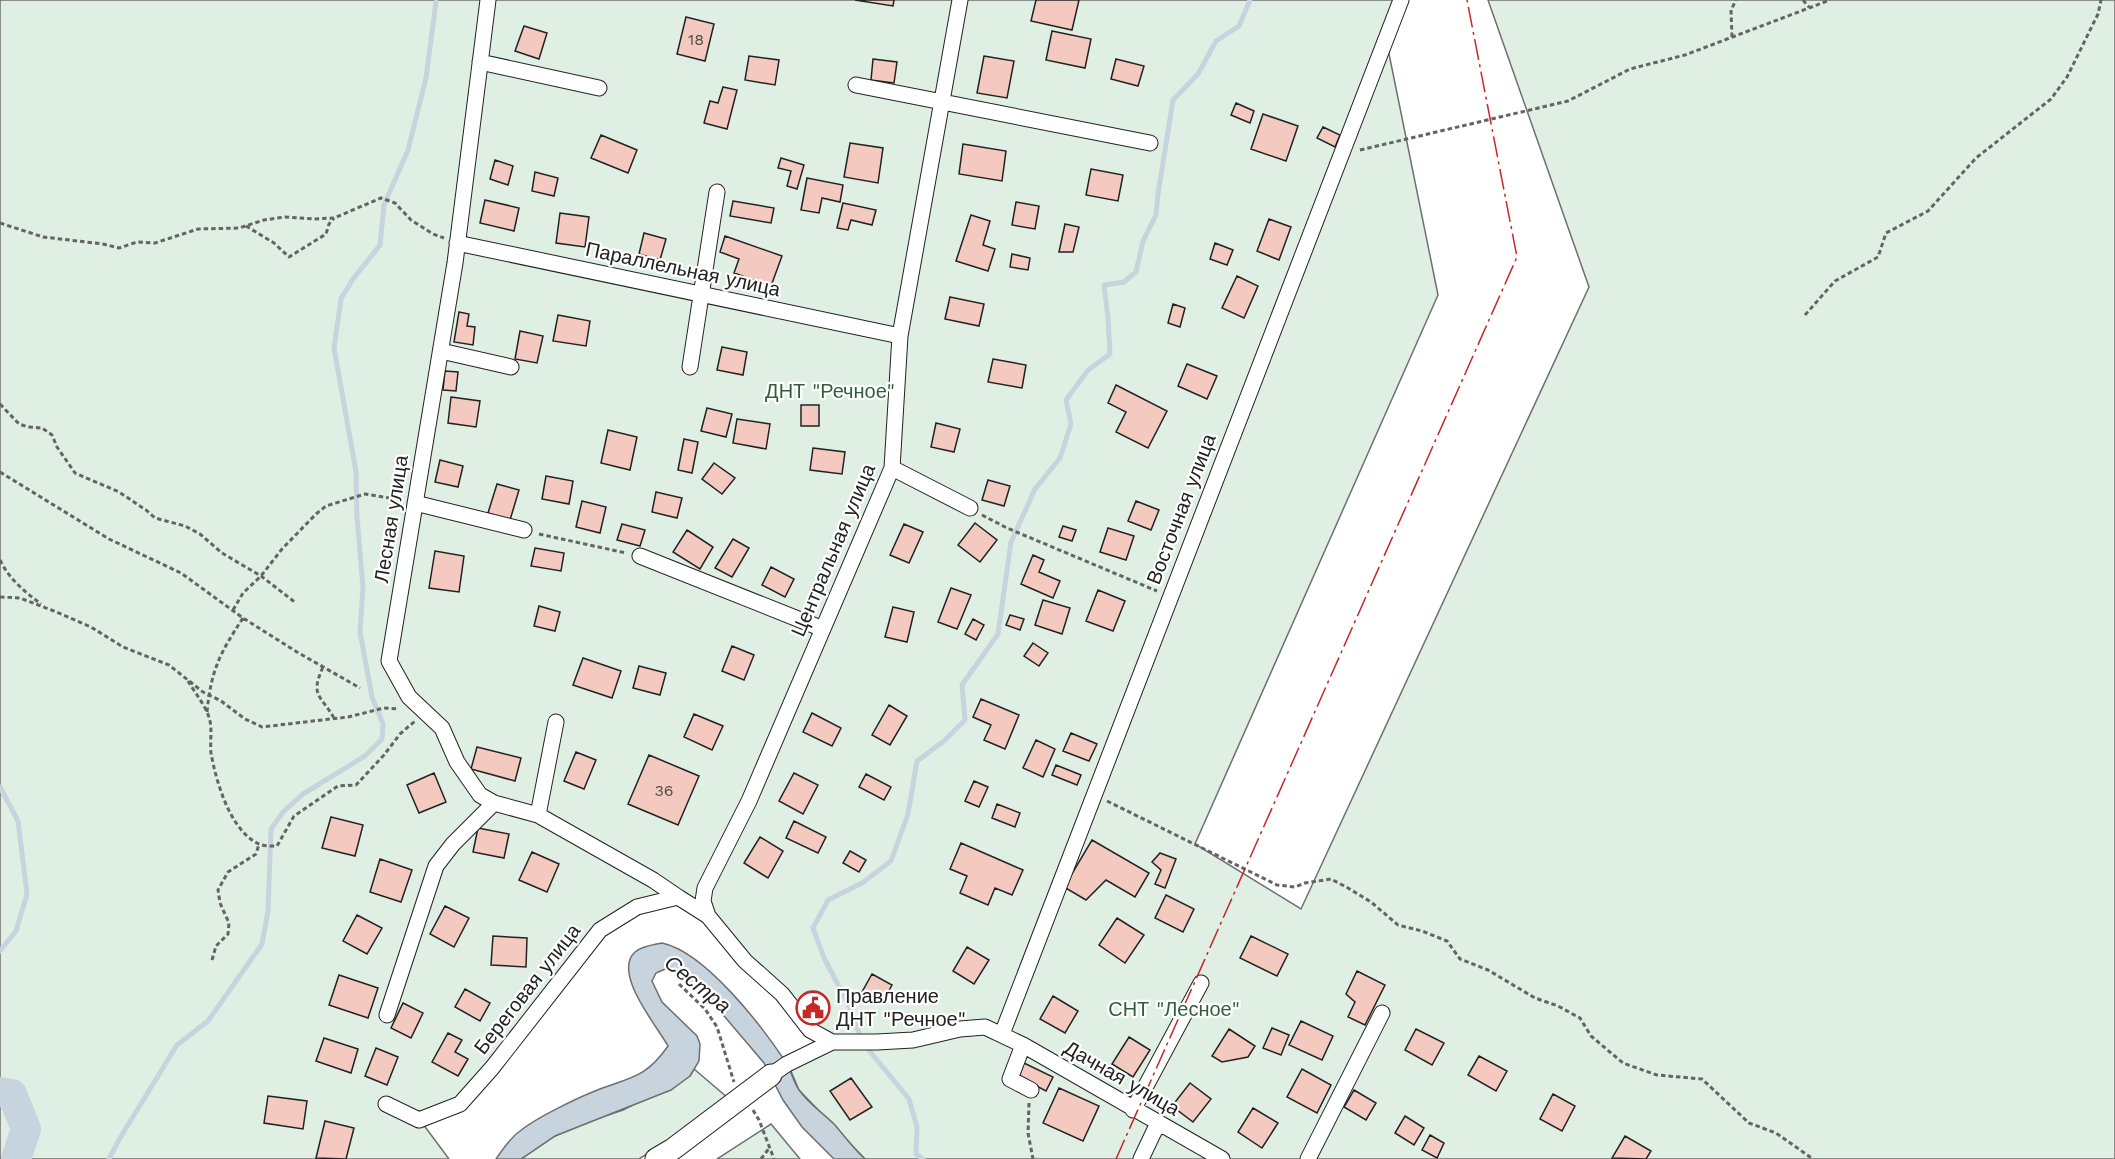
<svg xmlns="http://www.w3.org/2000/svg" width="2115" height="1159" viewBox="0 0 2115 1159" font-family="'Work Sans',sans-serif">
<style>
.green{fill:#e0efe3;stroke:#6f6f6f;stroke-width:1.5}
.water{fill:#c7d3dd;stroke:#6f6f6f;stroke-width:1.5}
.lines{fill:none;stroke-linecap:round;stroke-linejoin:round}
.stream{stroke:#c7d3dd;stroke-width:5}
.river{stroke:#c7d3dd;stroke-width:30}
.building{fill:#f3c9c0;stroke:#222;stroke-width:1.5}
.street-casing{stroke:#222;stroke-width:17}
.secondary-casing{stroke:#222;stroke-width:23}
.path{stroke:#646464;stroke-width:3;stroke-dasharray:4.5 3;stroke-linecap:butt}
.street{stroke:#fff;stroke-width:15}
.secondary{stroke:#fff;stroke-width:21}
.power{stroke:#c62828;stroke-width:1.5;stroke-dasharray:21 4.5 3 4.5;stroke-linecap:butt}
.labels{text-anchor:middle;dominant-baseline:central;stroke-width:4.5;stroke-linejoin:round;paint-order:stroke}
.number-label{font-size:16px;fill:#564c4a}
.street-label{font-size:20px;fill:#222;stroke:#fff}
.park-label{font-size:20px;fill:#2f5e38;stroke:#fff}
.poi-label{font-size:20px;fill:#222;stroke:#fff;text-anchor:start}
.water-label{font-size:21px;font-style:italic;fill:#222;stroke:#fff}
</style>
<rect width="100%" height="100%" fill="#fff"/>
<path class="green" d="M0,0h1401l-15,39 52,256 -243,549 106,65 288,-622 -101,-287h627v1159h-1250l-66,-69 -9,-21 47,-27 -27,-12 -128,-130 -45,7 -37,23 -140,174 -40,16 29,39h-449z
M694,1069l34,29 -58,42 -31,19h-118l34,-23 35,-15 33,-11 67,-34z
M771,1124l29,35h-83z"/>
<path class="water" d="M662,943c43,9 99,82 123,118 6,9 8,20 14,29 10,14 24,23 36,35 10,12 19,24 30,34h-31l-32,-32 -19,-27 -19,-37 -45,-53 -49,-43 -14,6 -4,8 10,21 35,34 3,8 -1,17 -9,15 -19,14 -116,46 -34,23h-25c7,-10 14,-21 24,-28 16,-13 55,-32 75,-40 35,-14 50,-12 73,-45 -11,-20 -56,-73 -33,-94 7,-6 18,-7 27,-9z"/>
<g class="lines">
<path class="stream" d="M0,787l18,34 9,73 -11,37 -16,20
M109,1159l11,-21 57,-93 31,-24 54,-77 6,-33 3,-82 12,-17 20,-18 62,-38 17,-17 1,-15 -11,-27 -12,-65 3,-45 -6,-70 -1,-45 -22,-124 7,-49 12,-20 27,-34 4,-40 24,-55 18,-72 10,-76
M923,1159l-7,-5 1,-27 -8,-28 -46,-56 -15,-39 -24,-46 -11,-30 15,-28 34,-17 29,-22 17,-47 9,-53 27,-20 21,-21 -3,-35 36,-51 13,-92 24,-53 25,-31 11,-34 -5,-24 22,-30 22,-16 -2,-36 -4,-33 20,-3 12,-10 7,-31 13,-26 2,-21 15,-94 25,-26 18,-33 23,-15 11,-26"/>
<path class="river" d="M0,1092l12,2 14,35 -10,30"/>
</g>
<path class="building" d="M855,0h39l-1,6z
M1036,0h43l-7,30 -41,-9z
M686,17l28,7 -9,37 -28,-7z
M524,26l23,7 -8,26 -24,-8z
M1052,31l39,8 -6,29 -39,-8z
M749,56l30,4 -4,25 -30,-5z
M984,56l30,5 -7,37 -30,-5z
M873,59l24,3 -3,21 -23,-3z
M1116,59l28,7 -6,20 -27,-7z
M723,87l14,3 -10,39 -23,-6 6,-22 8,2z
M1236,103l18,8 -4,12 -19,-8z
M1263,114l35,12 -12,35 -35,-12z
M1323,127l17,8 -5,12 -18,-9z
M601,135l36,15 -9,23 -37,-15z
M850,143l33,5 -5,35 -34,-6z
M963,144l43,7 -4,30 -43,-7z
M781,158l23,7 -7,24 -10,-3 4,-15 -13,-3z
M495,160l18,6 -5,19 -18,-6z
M1091,169l32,6 -5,26 -32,-6z
M535,172l23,6 -4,18 -22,-5z
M807,178l36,7 -3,17 -18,-4 -3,15 -18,-3z
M485,200l34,8 -5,23 -34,-8z
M733,201l41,7 -3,15 -41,-7z
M1016,202l23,4 -4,23 -23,-4z
M843,203l33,7 -4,15 -21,-5 -3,10 -11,-2z
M560,213l29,4 -4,30 -29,-4z
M971,215l19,6 -7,24 12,4 -7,22 -32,-10z
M1269,219l22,8 -12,33 -22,-9z
M1065,224l14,3 -6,25h-14z
M644,233l22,6 -6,21 -21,-6z
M725,236l57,20 -11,30 -37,-13 5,-14 -19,-7z
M1215,243l18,7 -6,15 -17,-6z
M1012,254l18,4 -2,12 -18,-3z
M1237,276l21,10 -14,32 -22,-10z
M950,297l34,7 -5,22 -34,-7z
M1173,304l12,4 -5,19 -12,-4z
M459,312l10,2 -2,12 8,1 -2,18 -19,-3z
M558,315l32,6 -4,25 -33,-5z
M520,331l23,5 -6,27 -22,-4z
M722,347l25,5 -4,23 -26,-5z
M993,359l33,6 -4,23 -34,-6z
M1187,364l30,12 -10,23 -29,-13z
M445,371l13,1 -2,19 -13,-1z
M1116,385l51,26 -19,37 -32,-16 10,-20 -18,-9z
M451,397l29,4 -4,26 -28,-4z
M801,405h18v21h-18z
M707,408l25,6 -6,23 -25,-6z
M737,419l33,5 -4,25 -33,-6z
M936,423l24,6 -6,23 -23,-5z
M608,430l29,7 -7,33 -29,-7z
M684,439l14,3 -6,31 -14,-3z
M813,448l32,4 -3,22 -32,-4z
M440,460l23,6 -5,21 -23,-5z
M714,463l21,15 -13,16 -20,-15z
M546,476l27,5 -4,23 -27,-5z
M988,480l22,6 -6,20 -22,-6z
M497,484l22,6 -9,30 -22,-7z
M656,492l26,6 -5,20 -25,-6z
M582,501l24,6 -6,26 -24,-6z
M1136,501l23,9 -8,20 -23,-9z
M975,523l22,17 -17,22 -22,-17z
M622,524l23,6 -5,16 -23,-6z
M904,524l19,8 -14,31 -19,-8z
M1063,526l13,4 -4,11 -13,-4z
M1108,528l26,8 -8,24 -26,-8z
M687,530l26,17 -13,22 -27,-17z
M733,539l16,9 -17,29 -17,-9z
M535,548l29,5 -3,18 -30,-5z
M435,551l29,5 -5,36 -30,-4z
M1033,555l11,5 -5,12 21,9 -7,17 -32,-14z
M771,567l23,12 -9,18 -23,-12z
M951,588l20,7 -14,34 -19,-7z
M1098,590l27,11 -12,30 -27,-10z
M1043,600l27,8 -8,26 -27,-9z
M539,606l21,6 -5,19 -21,-5z
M893,607l21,5 -7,30 -22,-5z
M1010,615l14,4 -4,11 -14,-5z
M973,619l11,6 -8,15 -11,-6z
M1033,643l15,10 -9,13 -15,-10z
M732,646l22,9 -10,25 -22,-9z
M583,658l38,13 -9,27 -39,-13z
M639,666l27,7 -6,22 -27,-7z
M981,699l38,16 -14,34 -21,-9 7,-15 -18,-8z
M889,705l18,11 -17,29 -18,-10z
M812,713l29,15 -9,18 -29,-14z
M694,714l29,12 -11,24 -28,-13z
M1071,733l26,11 -8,17 -26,-10z
M1036,740l19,9 -12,28 -20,-9z
M477,747l44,11 -6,23 -44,-12z
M576,752l20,8 -12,29 -20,-8z
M649,755l50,21 -21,49 -50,-21z
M1056,765l25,10 -4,10 -25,-10z
M434,773l12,29 -27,11 -12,-28z
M794,773l24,12 -15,29 -24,-13z
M866,774l25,13 -7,13 -25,-13z
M974,781l14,6 -9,20 -14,-6z
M997,804l23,9 -5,14 -23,-9z
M331,817l32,8 -8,31 -33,-8z
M794,821l32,16 -8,16 -32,-15z
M478,828l31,6 -5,24 -31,-6z
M760,837l23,14 -15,27 -24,-15z
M1092,840l57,33 -14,24 -29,-17 -20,20 -22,-13z
M961,843l62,27 -11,25 -17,-7 -7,17 -28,-12 7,-17 -17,-7z
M850,851l16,9 -7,12 -16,-9z
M532,852l27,12 -12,28 -28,-12z
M1160,853l16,6 -11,29 -10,-4 6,-14 -9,-8z
M380,859l32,11 -11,32 -31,-10z
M1166,895l28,14 -11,23 -28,-14z
M445,906l24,12 -15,29 -24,-13z
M357,915l25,13 -15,26 -24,-13z
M1117,918l27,17 -19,28 -26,-18z
M493,936l34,2 -1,29 -35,-2z
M1251,936l37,18 -11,22 -37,-18z
M967,947l22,13 -15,24 -21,-13z
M1357,971l28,14 -20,40 -17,-8 7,-15 -9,-8z
M872,974l20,11 -10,18 -20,-11z
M339,975l39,13 -10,30 -39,-13z
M465,989l25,14 -10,18 -25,-14z
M1053,996l25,15 -13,22 -25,-14z
M812,997l11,14 -10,8 -11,-15z
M403,1003l20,10 -12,25 -20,-10z
M1301,1021l32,15 -11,24 -33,-15z
M1272,1028l17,7 -8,20 -18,-7z
M1229,1029l26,17 -7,11 -26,5 -10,-6z
M1416,1029l28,14 -12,22 -27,-15z
M448,1033l14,7 -7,12 13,7 -10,17 -26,-14z
M1129,1037l21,13 -17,27 -21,-13z
M324,1038l34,11 -7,24 -35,-12z
M376,1048l22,9 -11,28 -22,-9z
M1479,1056l28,15 -11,20 -28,-16z
M1024,1063l29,14 -7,14 -27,-14z
M1302,1069l29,16 -14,28 -30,-16z
M851,1078l21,29 -22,13 -20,-29z
M1190,1083l21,16 -18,23 -21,-16z
M1059,1088l40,18 -16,35 -40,-18z
M1354,1090l22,13 -10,17 -22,-13z
M1553,1094l22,12 -13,25 -22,-12z
M268,1096l39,5 -4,28 -39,-6z
M1253,1108l25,15 -16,25 -24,-16z
M1405,1116l19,12 -10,17 -19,-12z
M325,1121l29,7 -8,31 -30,-1z
M1430,1135l14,8 -7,15 -15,-8z
M1625,1136l26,15 -5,8 -34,-1z"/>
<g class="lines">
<defs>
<path id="street" d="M488,0l-33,263 -66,398 20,36 33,31 15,34 23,33 14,8 44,12 115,65 25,17
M480,62l119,26
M856,85l294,58
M457,243l443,93
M441,351l70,16
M690,367l27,-175
M892,468l78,40
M415,503l109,27
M640,556l183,73
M538,815l18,-93
M708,916l-5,-15 2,-13 44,-87 143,-333 8,-132 60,-336
M387,1015l49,-149 17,-22 41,-41
M1002,1034l399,-1034
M1023,1045l-13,34 21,11
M771,1075l16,-11 45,-22h45l36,-2 47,-11 25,-2 38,18 199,114
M386,1104l33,16 41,-16 32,-36 108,-138 37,-23 41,-10 30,19 37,45 37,33 28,36 22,12
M1133,1110l68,-127
M1141,1159l17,-36
M1308,1159l74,-146"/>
<path id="secondary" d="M656,1159l17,-10 98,-74"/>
</defs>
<use href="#street" class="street-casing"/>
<use href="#secondary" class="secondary-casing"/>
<path class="path" d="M1803,0l6,7
M1732,37l-1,-27 5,-10
M1360,150l208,-49 62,-32 55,-14 145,-55
M0,223l43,14 60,7 16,4 18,-6 18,1 43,-14 41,-1 25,-8 21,-3 29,2 20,-1 47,-20 14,5 16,17 22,14 11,4
M246,226l28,17 15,14 37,-23 3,-10 5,-6
M1805,315l30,-34 43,-24 8,-24 42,-22 48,-53 75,-59 16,-22 31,-63 3,-14
M0,404l19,20 9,3 14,1 10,7 5,12 18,26 44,19 27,18 9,8 30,8 15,8 22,19 39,23 35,27
M0,472l109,67 72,34 62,45 54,34 63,36
M982,515l25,13 150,63
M539,534l87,19
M0,560c9,19 25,32 41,44
M0,597l20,1 34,13 37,16 32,20 46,18 34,27 18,9 24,18 17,8 86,-10 36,-9 14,1
M233,610l10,-17 18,-17 21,-27 34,-35 10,-8 39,-12 37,6
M323,667c-13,29 -3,27 11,51
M188,681c7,12 19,26 22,40 2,10 0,21 1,32 5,28 19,78 48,91 5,2 12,2 18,2l17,-30 44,-30 18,-1 28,-30 16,-21 15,-13
M207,712c4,-42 13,-59 36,-94
M1107,801l170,84 18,2 10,-4 26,-4 17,9 23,14 27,23 24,6 25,10 13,18 28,11 47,28 23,8 22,12 11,18 32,27 34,12 45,4 47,44 27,10 37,26
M212,960l4,-14 12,-12 1,-11 -9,-20 -2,-13 10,-18 28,-18 3,-10
M679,984l26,25 12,18 17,55
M1029,1103l-1,30 5,26
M753,1110l6,10 15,39
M761,1159l9,-12"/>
<use href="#street" class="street"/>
<use href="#secondary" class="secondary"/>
<path class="power" d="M1116,1159l401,-902 -50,-257"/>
</g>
<defs>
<symbol id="civic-ring" viewBox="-11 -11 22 22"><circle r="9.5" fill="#fff" stroke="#c62828" stroke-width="1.5"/><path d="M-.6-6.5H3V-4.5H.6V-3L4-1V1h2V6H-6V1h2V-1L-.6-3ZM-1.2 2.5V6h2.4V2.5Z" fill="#c62828"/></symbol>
</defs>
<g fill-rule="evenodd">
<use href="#civic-ring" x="794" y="989" width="38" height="38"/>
</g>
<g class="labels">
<g class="number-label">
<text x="696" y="39">18</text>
<text x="664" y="790">36</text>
</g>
<g class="street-label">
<text transform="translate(683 269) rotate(12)">Параллельная улица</text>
<text transform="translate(1181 509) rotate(-69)">Восточная улица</text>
<text transform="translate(391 519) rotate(-81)">Лесная улица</text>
<text transform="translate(833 550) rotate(-67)">Центральная улица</text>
<text transform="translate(527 989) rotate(-52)">Береговая улица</text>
<text transform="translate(1122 1078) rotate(30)">Дачная улица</text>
</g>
<g class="park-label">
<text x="830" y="391">ДНТ "Речное"</text>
<text x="1174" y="1009">СНТ "Лесное"</text>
</g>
<g class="poi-label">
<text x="836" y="996">Правление<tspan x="836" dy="23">ДНТ "Речное"</tspan></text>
</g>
<g class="water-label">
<text transform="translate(698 984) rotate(39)">Сестра</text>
</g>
</g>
</svg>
